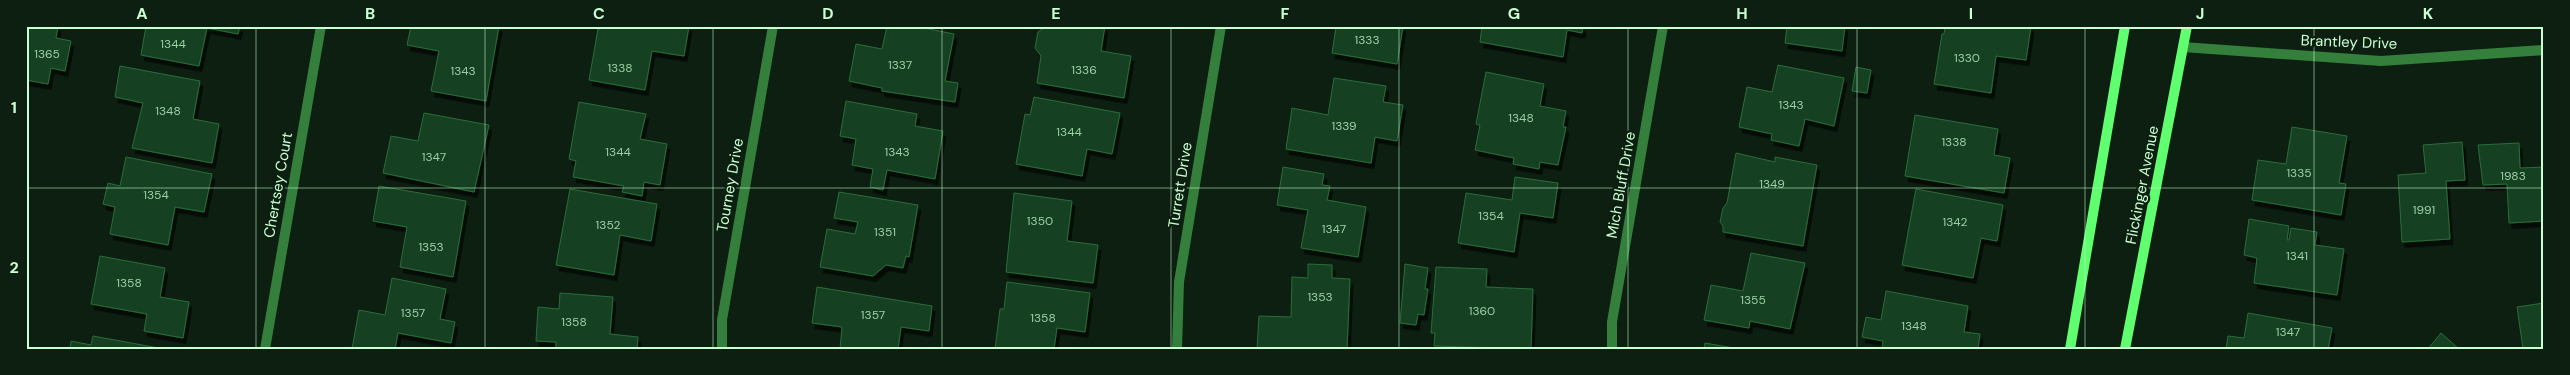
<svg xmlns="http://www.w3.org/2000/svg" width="2570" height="375" viewBox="0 0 2570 375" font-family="'DM Sans',sans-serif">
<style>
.building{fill:#174022;stroke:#296d3b;filter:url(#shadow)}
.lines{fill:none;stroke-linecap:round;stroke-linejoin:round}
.minor{stroke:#357f3d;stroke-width:10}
.secondary{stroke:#60ff6f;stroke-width:10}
.grid{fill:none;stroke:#c9ffd3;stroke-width:1;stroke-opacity:0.55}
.labels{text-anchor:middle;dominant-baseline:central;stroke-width:4.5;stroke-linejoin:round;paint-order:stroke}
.number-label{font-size:12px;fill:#9ccfa7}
.street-label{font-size:15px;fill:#c9ffd3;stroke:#0c1f10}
.neatline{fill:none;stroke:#c9ffd3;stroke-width:2}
.grid-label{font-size:16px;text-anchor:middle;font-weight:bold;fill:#c9ffd3}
</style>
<defs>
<filter id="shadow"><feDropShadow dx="3" dy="5.5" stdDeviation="0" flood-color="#0009"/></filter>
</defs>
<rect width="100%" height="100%" fill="#0c1f10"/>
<path class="building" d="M26,26h32l-2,12 15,3 -6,30 -14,-3 -3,16 -22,-4z
M146,26h94l-2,8 -31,-6 -8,38 -58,-11z
M411,26h88l-13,75 -55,-10 8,-40 -32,-6z
M601,26h88l-5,30 -32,-5 -7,39 -56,-10 9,-51h2z
M887,26h27l40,8 -9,47 13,2 -3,19 -73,-11v-3l-33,-7 7,-37 26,5z
M1047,26h58l-4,25 30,5 -7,42 -87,-15 4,-27 -6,-8 3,-16z
M1332,26h71l-6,38 -65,-11 4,-26z
M1482,26h101l-1,7 -15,-3 -4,27 -83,-15z
M1787,26h58l-3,25 -57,-8z
M1945,26h86l-5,34 -30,-4 -5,37 -57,-9 8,-50h2z
M1778,65l66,13 -10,48 -29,-7 -6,27 -28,-6 1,-6 -33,-7 8,-40 25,5z
M120,66l80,15 -7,38 26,5 -7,39 -80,-15 11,-45 -28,-6z
M1856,67l15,3 -4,23 -15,-2z
M1486,72l58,12 -4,22 26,5 -3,16h3l-8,38 -18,-3 -1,7 -26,-5 1,-6 -39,-8 5,-25 -4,-1z
M1334,78l52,8 -3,16 20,3 -6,36 -22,-4 -4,26 -85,-14 6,-41 36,7z
M1034,97l86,16 -8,41 -25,-5 -5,27 -66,-12 9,-50 5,1z
M846,101l71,13 -2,12 28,5 -8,48 -48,-9 -4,20 -13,-3 3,-18 -21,-4 4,-26 -16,-3z
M579,102l67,12 -6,25 27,5 -7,41 -16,-3 -2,14 -20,-4 2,-6 -51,-9 3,-16 -7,-2z
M424,113l65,12 -15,67 -91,-19 8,-37 27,5z
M1915,115l83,14 -4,26 16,3 -6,35 -99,-17z
M2292,127l55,9 -8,47 7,1 -5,31 -89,-15 6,-40 28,4z
M2462,142l3,38 -19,1 4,58 -48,3 -4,-67 28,-2 -3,-28z
M2519,143l1,25 24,-1v54l-35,2 -2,-39 -24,1 -5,-40z
M1736,153l39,9v-5l42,8 -14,81 -80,-14v-6l-3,-4 3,-14 4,-5z
M126,157l86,17 -8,38 -29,-5 -7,38 -58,-11 5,-27 -12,-3 5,-21 12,3z
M1283,167l41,7 -2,11 8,1 -3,14 39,7 -8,50 -57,-9 7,-38 -31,-5z
M1515,177l43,6 -5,35 -33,-5 -6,39 -56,-9 8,-50 46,7z
M379,186l87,15 -13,76 -53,-10 7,-40 -34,-6z
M570,189l87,15 -6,37 -31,-6 -6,40 -58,-10z
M1916,189l87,16 -6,36 -16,-3 -8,40 -71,-13z
M839,192l79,13 -9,52 -3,-1 -3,12 -17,-3 -13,11 -53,-9 7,-38 28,5 3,-12 -24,-4z
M1014,193l58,8 -5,40 31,4 -5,38 -87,-11z
M2249,219l40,7 -2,14h2l2,-12 26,4 -2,13 29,4 -7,46 -83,-12 3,-25 -13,-3z
M1751,253l54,10 -15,66 -40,-8 -1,7 -45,-8 7,-35 32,6z
M100,256l65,12 -5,29 29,5 -6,36 -39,-7 3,-17 -56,-10z
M1308,264l24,1v13l18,1 -3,70h-90l2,-33 32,1 1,-40 16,1z
M1405,264l23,4 -3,21h3l-4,26 -6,-1 -2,11 -16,-2z
M1436,267l51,2 -1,18 47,2 -2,60 -97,-3 1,-13h-4z
M392,278l54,11 -6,30 15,3 -4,21 -53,-10 -3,16h-43l7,-39 26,5z
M1007,282l83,11 -5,39 -28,-4 -3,21h-59l5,-40h4z
M817,287l115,19 -3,25 -28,-4 -3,22h-58l2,-22 -30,-4z
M1886,291l82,15 -4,26 16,2 -2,15h-96l1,-8 -21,-4 4,-20 15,3z
M560,293l53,4 -3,37 28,3 -1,12h-81v-7l-20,-1 2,-34 21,2z
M2544,303v46h-21l-6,-42z
M2248,313l84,15 -4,21h-102l2,-13 16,2z
M2441,333l18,16h-31z
M93,336l71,13h-94l1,-8 20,4z
M1705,343l34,6h-35z"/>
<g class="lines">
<path class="minor" d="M2183,47l198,14 163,-11
M265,349l56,-323
M722,349v-29l51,-294
M1177,349l2,-67 42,-256
M1612,349v-27l51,-296"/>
<path class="secondary" d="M2070,349l55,-323
M2125,349l62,-323"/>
</g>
<path class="grid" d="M256,26v323M485,26v323M713,26v323M942,26v323M1171,26v323M1399,26v323M1628,26v323M1857,26v323M2085,26v323M2314,26v323M26,188h2518"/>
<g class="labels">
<g class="number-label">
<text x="1367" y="40">1333</text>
<text x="173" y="44">1344</text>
<text x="47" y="54">1365</text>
<text x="1967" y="58">1330</text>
<text x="900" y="65">1337</text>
<text x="620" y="68">1338</text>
<text x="1084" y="70">1336</text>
<text x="463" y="71">1343</text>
<text x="1791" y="105">1343</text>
<text x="168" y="111">1348</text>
<text x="1521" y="118">1348</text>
<text x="1344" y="126">1339</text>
<text x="1069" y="132">1344</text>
<text x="1954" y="142">1338</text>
<text x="618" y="152">1344</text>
<text x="897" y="152">1343</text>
<text x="434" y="157">1347</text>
<text x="2299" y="173">1335</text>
<text x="2513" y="176">1983</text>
<text x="1772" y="184">1349</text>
<text x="156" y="195">1354</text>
<text x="2424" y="210">1991</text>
<text x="1491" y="216">1354</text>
<text x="1040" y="221">1350</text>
<text x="1955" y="222">1342</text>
<text x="608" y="225">1352</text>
<text x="1334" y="229">1347</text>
<text x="885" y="232">1351</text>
<text x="431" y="247">1353</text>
<text x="2297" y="256">1341</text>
<text x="129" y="283">1358</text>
<text x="1320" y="297">1353</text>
<text x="1753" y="300">1355</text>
<text x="1482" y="311">1360</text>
<text x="413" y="313">1357</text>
<text x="873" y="315">1357</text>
<text x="1043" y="318">1358</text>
<text x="574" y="322">1358</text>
<text x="1914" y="326">1348</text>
<text x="2288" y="332">1347</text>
</g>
<g class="street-label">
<text transform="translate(2349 42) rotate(2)">Brantley Drive</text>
<text transform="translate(278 185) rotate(-80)">Chertsey Court</text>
<text transform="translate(730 185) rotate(-80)">Tourney Drive</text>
<text transform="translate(1180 185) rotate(-81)">Turrett Drive</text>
<text transform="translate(1621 185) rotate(-80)">Mich Bluff Drive</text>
<text transform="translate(2142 185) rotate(-79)">Flickinger Avenue</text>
</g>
</g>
<rect width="2570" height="375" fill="none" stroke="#0c1f10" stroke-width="55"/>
<rect x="28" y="28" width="2514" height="320" class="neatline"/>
<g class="grid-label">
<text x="142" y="19">A</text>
<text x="370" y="19">B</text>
<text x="599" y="19">C</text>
<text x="828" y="19">D</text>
<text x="1056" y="19">E</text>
<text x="1285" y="19">F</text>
<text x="1514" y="19">G</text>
<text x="1742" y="19">H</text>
<text x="1971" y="19">I</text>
<text x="2200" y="19">J</text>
<text x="2428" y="19">K</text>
<text x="14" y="113">1</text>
<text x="14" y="273">2</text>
</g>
</svg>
